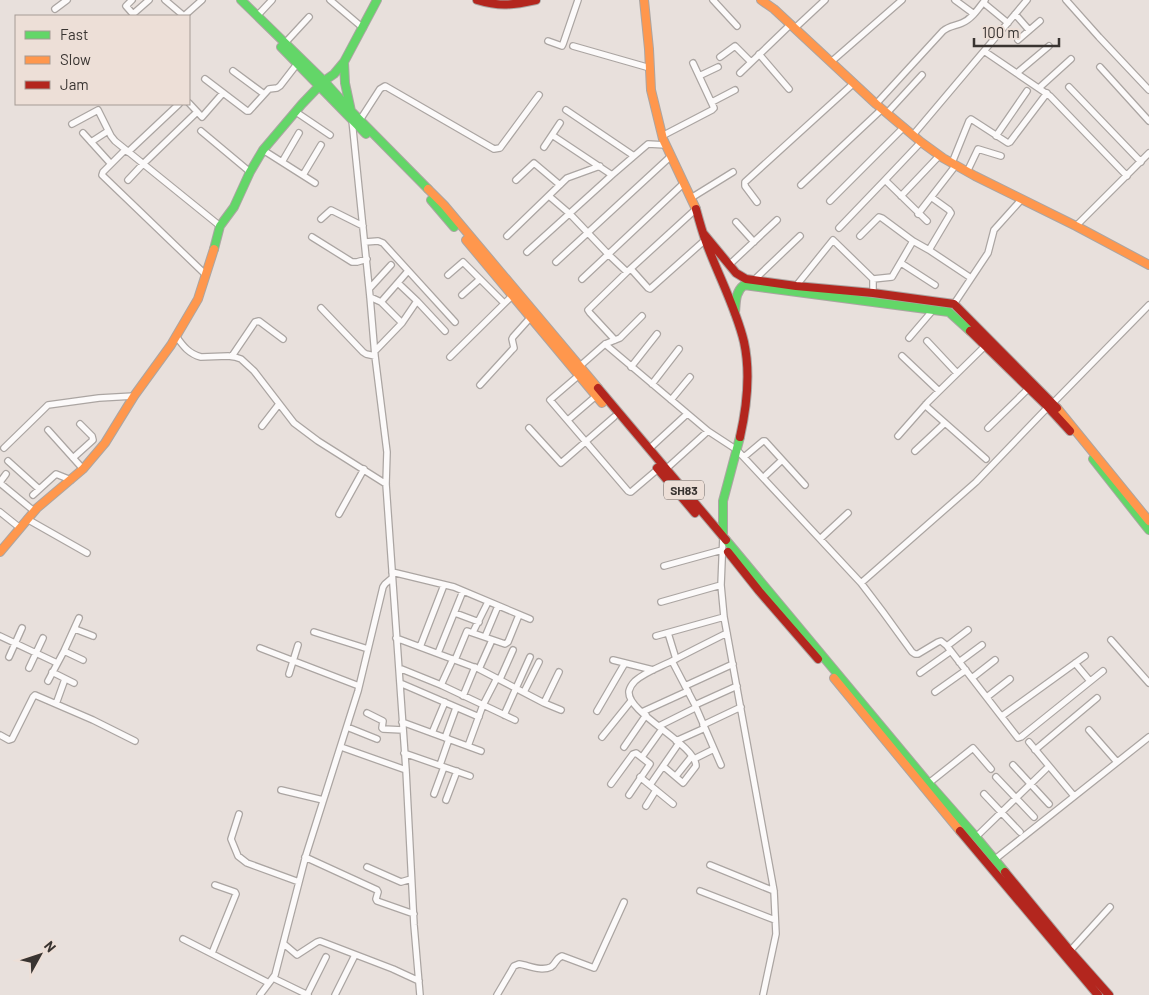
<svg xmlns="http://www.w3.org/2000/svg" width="1149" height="995" viewBox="0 0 1149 995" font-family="Barlow,sans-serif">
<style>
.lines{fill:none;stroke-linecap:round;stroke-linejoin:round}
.street-casing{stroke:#aba5a2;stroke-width:8}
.fast-casing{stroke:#aba5a2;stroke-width:10}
.slow-casing{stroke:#aba5a2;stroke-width:10}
.jam-casing{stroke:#aba5a2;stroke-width:10}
.street{stroke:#fcfafa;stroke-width:5.5}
.fast{stroke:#63d668;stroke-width:8}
.slow{stroke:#ff974d;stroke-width:8}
.jam{stroke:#b3261e;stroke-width:8}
.labels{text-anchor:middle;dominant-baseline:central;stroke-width:5;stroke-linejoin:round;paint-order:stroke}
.shield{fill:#eddfd7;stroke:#6f6763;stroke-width:1}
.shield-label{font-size:12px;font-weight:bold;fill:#393431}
</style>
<rect width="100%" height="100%" fill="#e8e0dc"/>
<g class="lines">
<defs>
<path id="street" d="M132,0l-6,6 7,8 16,-14
M165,0l19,16 18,-16
M330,0l33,28
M713,0l24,26
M955,0l19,14
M1066,0l33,37 50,53
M985,4l23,19
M55,9l12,-9
M1015,14l14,16
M257,16l15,-16
M795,28l30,-28
M1018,40l22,-19
M548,41l14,5 1,-2 15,-44
M285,43l24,-26
M573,46l77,22
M984,51l66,45 77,80
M759,54l30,35
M720,57l15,-11 16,16
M831,62l71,-62
M1100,67l49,54
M233,71l31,23
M740,73l51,-49
M1017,73l32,-27
M699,76l19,-9
M205,79l42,32h2l20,-22 8,-1 3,-2 17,-22
M1069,87l72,75
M1039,88l32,-29
M712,102l23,-12
M189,103l13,14 21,-24
M876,104l67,-73c6,-5 12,-5 19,-8 10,-4 17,-15 23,-23
M566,110l68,46
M296,112l34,23
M887,113l35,-38
M352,120l18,177 5,59 12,96 -1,32 20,286 8,155 6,70
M360,120l20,-31 5,-3 109,63 6,-1 39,-53
M72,124l26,-14 13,26 4,5 105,85
M201,131l49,41
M83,133l28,31
M552,135l60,40
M913,135l114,-135
M662,136l50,-26 2,-2 -21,-45
M996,136l31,-45
M91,142l17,-11
M544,147l16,-24
M125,150l-22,22 -1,3 104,100
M263,150l52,33
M128,152l51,-48
M282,162l17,-29
M952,163l17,-42 2,-2 37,24 2,-1 37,-49
M967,172l11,-23 23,7
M303,175l18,-30
M128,180l15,-16 54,-52
M516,180l18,-17 26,22
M885,180l42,41
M801,185l81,-76
M549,196l21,18 38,40 19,18
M901,196l38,-40
M691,198l42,-26
M830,201l74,-74
M757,202l-12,-16v-4l109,-99
M918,214l38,-49
M321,219l10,-9 32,16
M736,222l18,20
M1076,226l73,-73
M839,228l46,-48 36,-38
M507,236l60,-58 33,-12
M860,236l19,-19 3,1 31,23
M312,237l40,25h5l10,-3
M365,242l13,-1 5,2 72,79
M929,250l22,-37 -2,-3 -18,-13
M527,252l85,-77 36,-31 18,1
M556,262l115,-106
M901,263l34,22
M729,265l48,-45
M631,269l17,19 2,1 55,-49
M448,275l15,-13 41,41
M582,279l102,-96
M754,280l46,-44
M398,283l19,18 28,30
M796,286l37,-46 40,39
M370,288l21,-23
M873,293v-14l19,-2 21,-36 16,9 42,28
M462,295l18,-16
M370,297l11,5 21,21
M381,302l27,-31
M954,304l34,-51 6,-23 27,-30
M321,308l42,44 3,2 9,2
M176,336c7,10 13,18 25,21l27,-1 7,1 6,2 13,12 40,52 24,18 68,43
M909,338l24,-28
M615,340l-25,-27 -2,-3 1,-1 38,-37 69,-63
M927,341l30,32
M605,344l103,87 29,19 124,133 22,29 29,40 3,2h3l20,-12 3,-1 6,5 71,92 3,-1 82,-66
M375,351l27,-28 15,-22
M232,356l23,-34 4,-1 24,18
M902,356l37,35
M450,357l62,-61
M580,366l25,-22 15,-6 22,-22
M631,367l26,-33
M578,376l-28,24 78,91 2,1h1l27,-23
M652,384l27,-35
M480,385l32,-35 2,-2 -2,-9 1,-2 17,-19
M671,400l19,-23
M1053,403l96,-98
M926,404l1,3 59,52
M568,420l28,-24
M262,426l17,-22
M529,428l32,35 53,-46
M988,428l41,-40
M48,430l35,39
M898,436l30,-34 57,-56
M4,448l40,-39 4,-4 51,-7 35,-2
M649,449l38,-35
M915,451l30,-28
M744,457l19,-16h2l40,44
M73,458l20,-18 -1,-4 -12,-12
M8,461l31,28
M666,469l42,-38
M766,475l16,-15
M0,482l6,-8
M0,483l34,28
M33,495l23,-21 15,6
M0,512l20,16
M339,514l25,-45
M27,519l60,34
M723,536l-2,49 3,32 50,274 2,43 -13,61
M820,539l28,-26
M664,566l58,-16
M392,572l62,15 76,32
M861,583l115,-101 72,-75
M661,602l60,-17
M455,613l24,9
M75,629l18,7
M314,632l54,17
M473,632l15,-30
M668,633l8,26
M0,636l57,27
M656,636l68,-19
M485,637l13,-31
M396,638l83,31 65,34 17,7
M1111,640l38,43
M947,646l21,-16
M420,647l24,-62
M260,648l99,38
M64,651l19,9
M438,653l25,-62
M9,657l13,-29
M455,660l12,-29 38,13 3,-2 11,-27
M613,660l40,10
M672,661l23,44 26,60
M959,662l23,-17
M1075,663l15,18
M29,668l14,-30
M399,668l42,17 74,35
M479,669l13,-29
M52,672l22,11
M920,673l31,-22
M289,674l9,-29
M972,678l23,-18
M500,679l13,-29
M48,681l16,-30 15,-33
M400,683l79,34
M441,685l12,-26
M685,686l48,-22
M524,692l15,-30
M935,692l31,-22
M463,696l12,-29
M987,697l23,-18
M544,703l15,-31
M56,704l9,-25
M695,705l42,-19
M597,711l28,-48
M642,712l46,-21
M367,713l16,8 -1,7 1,1 20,1
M504,715l26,-58
M1002,716l83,-60
M402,722l79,29
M703,725l38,-18
M659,726l36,-18
M347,727l30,12
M1089,730l28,32
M432,733l13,-31
M0,735l9,5 3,-1 21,-42 2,-2 58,25 42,21
M602,737l29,-36
M445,738l11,-30
M676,741l29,-13
M1029,742l45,54
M468,746l15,-41 14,-27
M341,747l65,23
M624,747l22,-32
M1035,750l62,-52
M404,753l66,23
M642,757l20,-28
M694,759l20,-10
M440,765l9,-26
M1013,765l36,39
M663,766l20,17 13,-17c0,-22 -70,-53 -67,-75 1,-4 3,-7 6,-10 10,-9 25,-14 37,-20 19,-10 37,-19 55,-28
M676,776l16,-20
M640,777l33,27
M996,777l38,40
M929,783l44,-35 18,21
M611,784l22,-30 3,-1 14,11 -21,31
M650,785l29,-42
M281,790l42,10
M434,794l10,-27
M984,794l36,38
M446,800l11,-29
M646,806l10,-16
M239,814l-8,25 7,17 9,7 52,19
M976,837l70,-68
M305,857l72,33 1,2 -2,7 1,2 37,13
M994,860l155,-123
M710,865l64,26
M367,867l34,15 10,-3
M700,891l75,29
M183,939l86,44
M284,944l13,11 20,-13 3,-1 73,28 26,12
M1070,951l40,-44
M212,953l24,-59 -1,-2 -20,-7
M273,978l35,17
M260,995l15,-20 31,-120 52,-164 25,-104 2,-3 7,-6
M307,995l19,-38
M335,995l20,-40
M497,995l17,-29 5,-2c9,1 22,8 32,3 5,-3 4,-8 11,-11l32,12 30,-66"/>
<path id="fast" d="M241,0l83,81 27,30 77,78
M281,47l85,87
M351,111l-6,-28 -1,-21 33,-62
M431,200l23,27
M214,249l6,-23 14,-19 16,-35 13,-22 39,-46 22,-23 10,-7 10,-12
M735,313c1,-11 0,-21 9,-28l205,27 21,19
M1093,459l56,71
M723,536v-35l17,-64
M726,540l199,239 51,58 29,35"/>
<path id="slow" d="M644,0l5,49 2,41 12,49 33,70
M761,0l13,9 102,95 45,38 22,16 32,18 101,50 73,39
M428,189l16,16 154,183
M466,240l136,163
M1057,408l92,113
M0,552l37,-44 46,-39 22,-26 29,-47 37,-51 27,-46 16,-50
M834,678l126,153"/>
<path id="jam" d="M477,0c23,7 36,5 59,0
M696,209c3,11 6,22 10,33 12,33 30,66 38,100 7,32 3,64 -4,95
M703,233l33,40 10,6 50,7 77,7 81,11 103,104
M970,331l78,76 22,24
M598,388l128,152
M657,468l38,45
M728,552l31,39 59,68
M960,831l138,164
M1005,872l65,79 39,44"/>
</defs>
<use href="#street" class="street-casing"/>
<use href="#fast" class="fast-casing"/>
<use href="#slow" class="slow-casing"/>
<use href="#jam" class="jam-casing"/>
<use href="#street" class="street"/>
<use href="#fast" class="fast"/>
<use href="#slow" class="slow"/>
<use href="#jam" class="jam"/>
</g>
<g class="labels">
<rect class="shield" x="664" y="480.5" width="40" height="19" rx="4"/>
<g class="shield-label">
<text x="684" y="490">SH83</text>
</g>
</g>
<rect x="15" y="15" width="175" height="90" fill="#eddfd7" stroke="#a59b95"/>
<rect x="25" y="31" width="25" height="8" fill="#63d668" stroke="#a59b95"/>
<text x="60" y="40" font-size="15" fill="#393431">Fast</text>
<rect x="25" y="56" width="25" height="8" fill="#ff974d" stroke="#a59b95"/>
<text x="60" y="65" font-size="15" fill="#393431">Slow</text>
<rect x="25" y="81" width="25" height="8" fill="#b3261e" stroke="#a59b95"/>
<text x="60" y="90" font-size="15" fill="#393431">Jam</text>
<g transform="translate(40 955) rotate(50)" stroke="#eddfd7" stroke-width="4" paint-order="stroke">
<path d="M0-4L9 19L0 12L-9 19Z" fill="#393431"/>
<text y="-8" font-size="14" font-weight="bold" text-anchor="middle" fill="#393431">N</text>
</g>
<path d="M974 38v8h85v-8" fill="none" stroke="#393431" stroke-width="2.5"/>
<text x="982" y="38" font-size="15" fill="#393431" stroke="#eddfd7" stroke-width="4" paint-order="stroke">100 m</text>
</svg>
